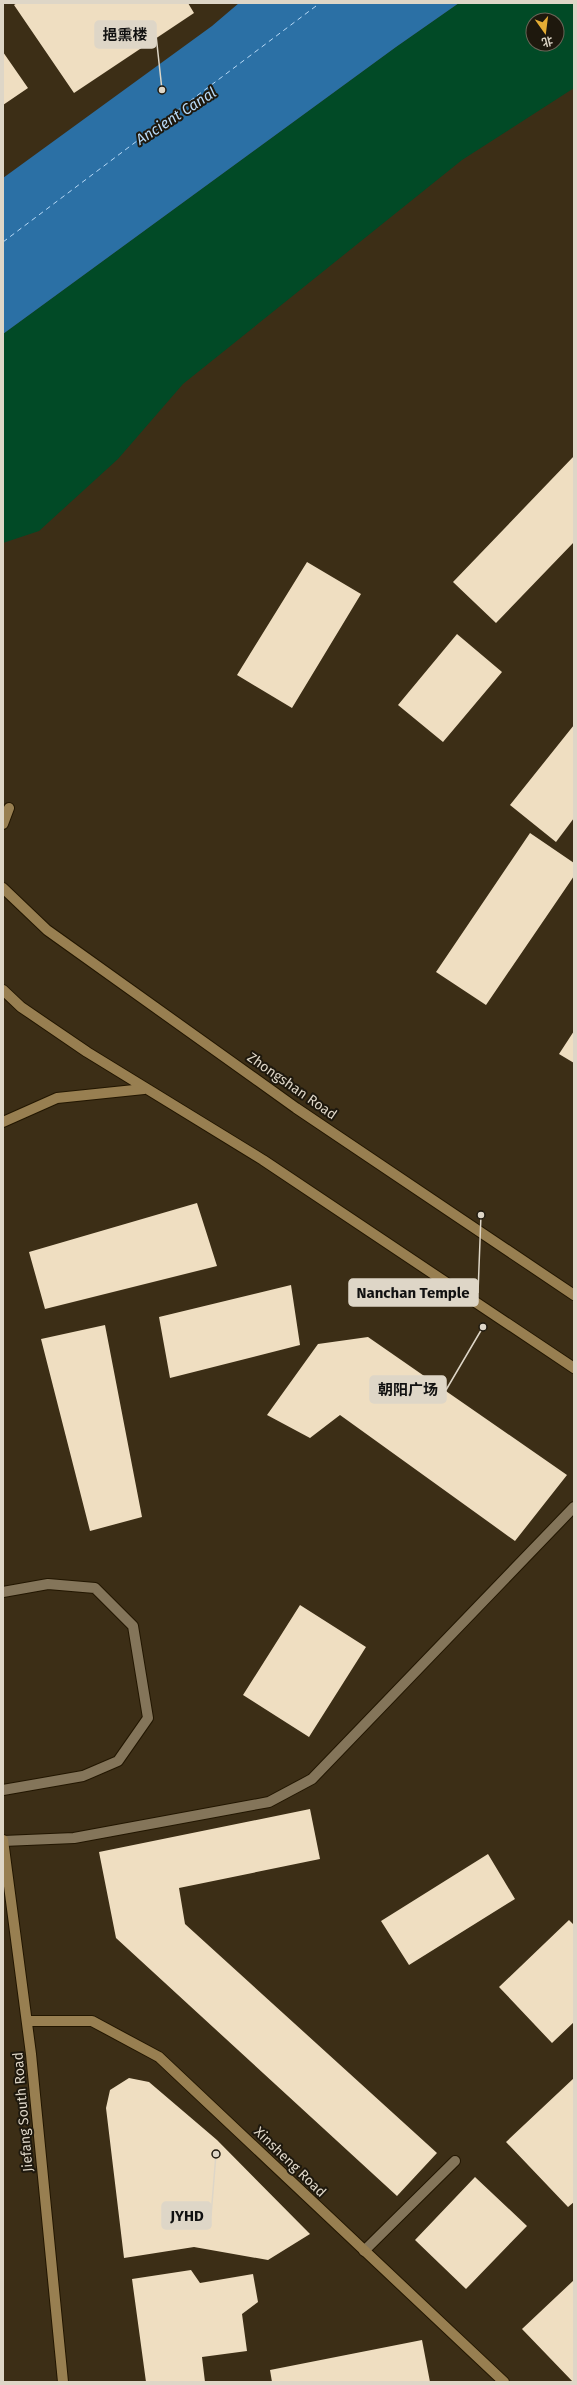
<svg xmlns="http://www.w3.org/2000/svg" width="577" height="2385" viewBox="0 0 577 2385" font-family="'Fira Sans','Noto Sans SC',sans-serif">
<style>
.green{fill:#014a26;fill-rule:evenodd}
.water{fill:#2b70a5}
.lines{fill:none;stroke-linecap:round;stroke-linejoin:round}
.ferry{stroke:#b7d9f7;stroke-width:1;stroke-dasharray:5 4;stroke-linecap:butt}
.building{fill:#efdec1}
.lane-casing{stroke:#221600;stroke-width:12}
.secondary-casing{stroke:#221600;stroke-width:12}
.lane{stroke:#84755a;stroke-width:10}
.secondary{stroke:#987f51;stroke-width:10}
.labels{text-anchor:middle;dominant-baseline:central;stroke-width:4;stroke-linejoin:round;paint-order:stroke}
.street-label{font-size:14px;fill:#ded6c7;stroke:#1e180d}
.water-label{font-size:15px;font-style:italic;fill:#b7d9f7;stroke:#1e180d}
.leader{fill:none;stroke:#ded6c7;stroke-width:1.5}
.callout-dot{fill:#ded6c7;stroke:#1e180d;stroke-width:1.5}
.callout{fill:#ded6c7;stroke:#ded6c7;stroke-width:1.5}
.callout-label{font-size:15px;text-anchor:middle;font-weight:bold;fill:#111}
</style>
<rect width="100%" height="100%" fill="#3c2e16"/>
<path class="green" d="M459,3h115v85l-112,72 -279,224 -65,75 -79,72 -36,12v-209l393,-287zM533,20h24v24h-24z"/>
<path class="water" d="M239,3h220l-63,44 -393,287v-156l209,-152z"/>
<g class="lines">
<path class="ferry" d="M3,242l317,-239"/>
</g>
<path class="building" d="M17,3h171l6,10 -120,80 -60,-88z
M3,52l25,36 -25,17z
M574,456v86l-78,81 -43,-41z
M307,562l54,32 -69,114 -55,-33z
M457,634l45,38 -59,70 -45,-37z
M574,725v93l-18,24 -46,-37z
M530,833l44,30v13l-88,129 -50,-33z
M574,1031v32l-15,-9z
M197,1203l20,63 -172,43 -16,-57z
M291,1285l9,60 -130,33 -11,-61z
M105,1325l37,192 -52,14 -49,-192z
M368,1337l199,138 -52,66 -175,-126 -30,23 -43,-23 51,-71z
M300,1605l66,42 -57,90 -66,-42z
M310,1809l10,50 -141,29 6,36 252,229 -40,43 -281,-258 -17,-86z
M488,1854l27,45 -106,66 -28,-44z
M569,1920l5,5v97l-22,21 -53,-56z
M129,2078l20,4 68,58 93,94 -42,26 -74,-13 -70,11 -18,-150 4,-18z
M574,2078v124l-6,5 -62,-65z
M475,2177l52,49 -61,63 -51,-49z
M191,2270l9,13 53,-9 5,28 -16,12 5,37 -45,6 3,25h-59l-14,-103z
M574,2280v102h-1l-51,-53z
M422,2340l8,42h-158l-2,-12z"/>
<g class="lines">
<defs>
<path id="lane" d="M3,1592l45,-8 47,4 38,38 15,92 -30,43 -35,15 -80,14
M3,1841l71,-3 195,-36 43,-23 262,-272
M364,2251l91,-90"/>
<path id="secondary" d="M3,824l6,-16
M3,888l44,42 249,178 278,187
M3,990l18,17 66,45 176,108 311,208
M3,1122l54,-24 87,-9
M3,1840l28,214 32,328
M27,2021h65l67,36 345,325"/>
</defs>
<use href="#lane" class="lane-casing"/>
<use href="#secondary" class="secondary-casing"/>
<use href="#lane" class="lane"/>
<use href="#secondary" class="secondary"/>
</g>
<g class="labels">
<g class="street-label">
<text transform="translate(292 1086) rotate(35)">Zhongshan Road</text>
<text transform="translate(23 2112) rotate(-95)">Jiefang South Road</text>
<text transform="translate(290 2162) rotate(44)">Xinsheng Road</text>
</g>
<g class="water-label">
<text transform="translate(176 116) rotate(-33)">Ancient Canal</text>
</g>
</g>
<path class="leader" d="M162 90L156 35M481 1215L478 1293M483 1327L446 1390M216 2154L211 2216"/>
<g class="callout-dot">
<circle cx="162" cy="90" r="4"/>
<circle cx="481" cy="1215" r="4"/>
<circle cx="483" cy="1327" r="4"/>
<circle cx="216" cy="2154" r="4"/>
</g>
<g class="callout">
<rect x="95" y="21" width="61" height="27" rx="4"/>
<rect x="349" y="1279" width="129" height="27" rx="4"/>
<rect x="370" y="1376" width="76" height="27" rx="4"/>
<rect x="162" y="2202" width="49" height="27" rx="4"/>
</g>
<g class="callout-label">
<text x="125" y="40">挹熏楼</text>
<text x="413" y="1298">Nanchan Temple</text>
<text x="408" y="1395">朝阳广场</text>
<text x="187" y="2221">JYHD</text>
</g>
<rect width="577" height="2385" fill="none" stroke="#ded6c7" stroke-width="8"/>
<g transform="translate(545 32) rotate(166)"><circle r="19" fill="#1e180d" stroke="#6b6457"/>
<path d="M0-3L7 15L0 10L-7 15Z" fill="#e5ad35"/>
<text y="-6" font-size="11" font-weight="bold" text-anchor="middle" fill="#ded6c7">北</text>
</g>
</svg>
